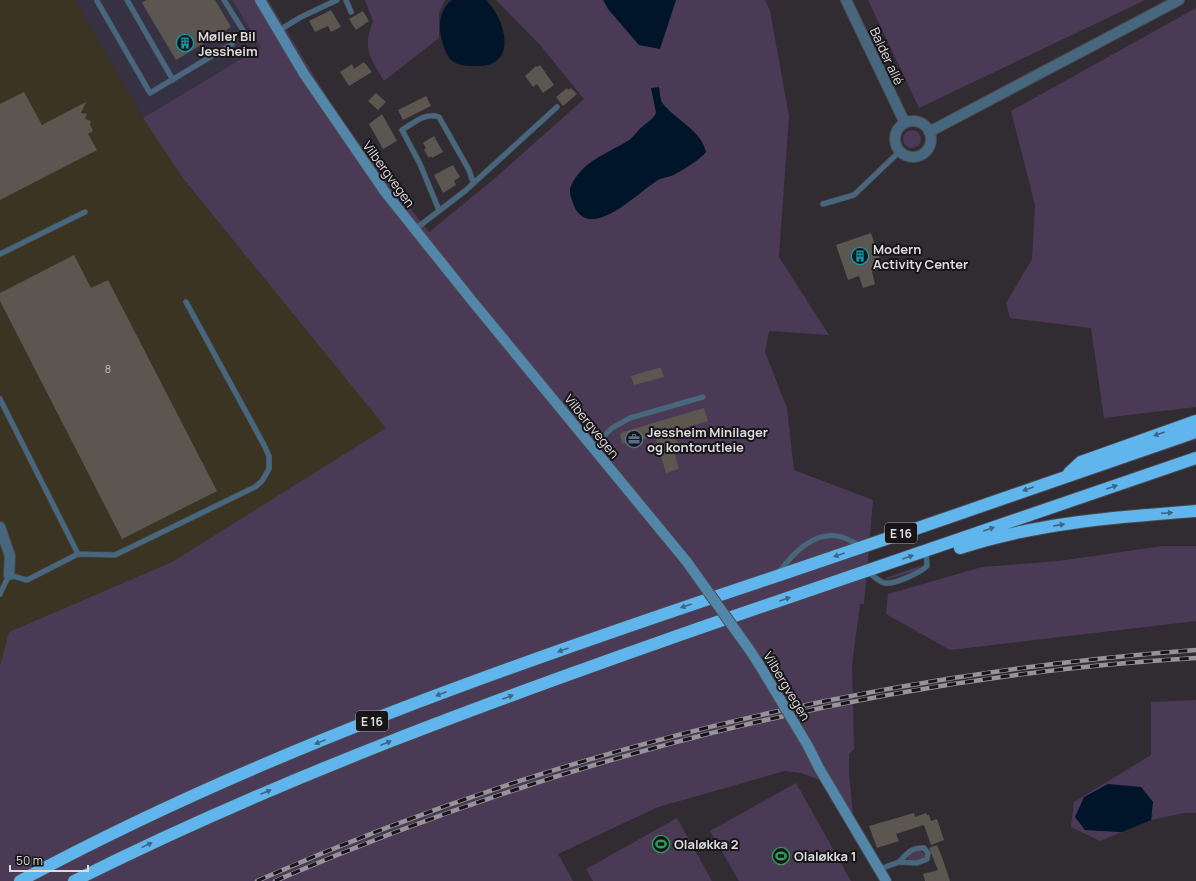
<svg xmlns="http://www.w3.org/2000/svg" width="1196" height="881" viewBox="0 0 1196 881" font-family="Manrope,sans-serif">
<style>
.commercial{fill:#373243}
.industrial{fill:#3c3423}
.green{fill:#4b3a55}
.water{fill:#00142a}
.building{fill:#5b564f}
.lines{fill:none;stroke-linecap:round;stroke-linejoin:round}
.service-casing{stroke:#4c484e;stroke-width:6}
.minor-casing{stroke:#4c484e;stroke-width:12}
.secondary-casing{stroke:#4c484e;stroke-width:12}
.motorway-casing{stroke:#4c484e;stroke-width:14}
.service{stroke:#47677e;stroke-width:5}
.minor{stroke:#47677e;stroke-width:10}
.secondary{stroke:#5287aa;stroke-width:10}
.motorway{stroke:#60b5ec;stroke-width:12}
.rail-casing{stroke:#979499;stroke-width:4.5}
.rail{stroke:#171518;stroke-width:3;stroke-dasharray:9;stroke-linecap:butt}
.secondary-bridge-casing{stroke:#4c484e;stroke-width:12;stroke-linecap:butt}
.secondary-bridge{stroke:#5287aa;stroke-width:10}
.oneway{fill:#3c6582}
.labels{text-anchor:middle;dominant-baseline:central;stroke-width:4;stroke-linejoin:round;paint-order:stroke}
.number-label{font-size:11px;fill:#bebabc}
.shield{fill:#171518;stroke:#a3a0a4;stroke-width:1}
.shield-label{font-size:12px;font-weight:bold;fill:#dfdce0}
.poi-label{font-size:13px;font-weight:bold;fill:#dfdce0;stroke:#171518;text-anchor:start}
.street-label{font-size:13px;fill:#dfdce0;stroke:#171518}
</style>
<rect width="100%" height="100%" fill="#302c32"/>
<path class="commercial" d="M75,0h157l29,47 -118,71z"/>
<path class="industrial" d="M0,0h75l68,118 39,59 205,251 -215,134 -163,70 -9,34z"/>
<path class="green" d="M232,0h36l72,119 89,113 65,-53 90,-80 -44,-54 -44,-45h269l5,11 19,105 -10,141 50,78 -60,-4 -4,21 22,56 7,62 79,30 -9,104h-4l-8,61 2,84 -5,5v18l5,54 -34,-46 -19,-7 -16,-2 -127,36 -100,47 15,27h-573v-215l9,-34 163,-70 214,-134 -204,-251 -39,-59 118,-71z
M365,0h80l-6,13v25l-55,43c-14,-24 -22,-32 -11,-60z
M868,0h277l-226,108z
M1196,8v399l-92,11 -13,-90 -81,-10 -4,-15 26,-44 3,-54 -24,-94z
M903 139a9 9 0 1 1 18 0a9 9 0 1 1-18 0Z
M1162,546h34v75l-246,29 -64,-36 2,-20 94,-27 77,-6z
M922,565l-6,6 -31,9 1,-2z
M1196,700v113h-12l-33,7 2,-5 -68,15 37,2 -22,9 -29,-14 3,-25 77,-47v-53z
M796,783l55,98h-112l-29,-50z
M677,818l35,63h-119l-7,-12z
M919,850l5,3 1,3 -3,5 -14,-2 1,-4z"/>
<path class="water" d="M452,0h34c20,20 33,68 -11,66 -6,0 -15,0 -21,-4 -9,-5 -13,-23 -14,-33 -1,-10 3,-23 12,-29z
M603,0h73l-16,49 -21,-4 -31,-36z
M659,87c1,5 1,13 4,17 14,17 38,26 43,48 -5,7 -27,21 -35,24 -3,1 -8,2 -11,3 -18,9 -69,65 -86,27 -2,-6 -6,-14 -3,-20 12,-26 35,-31 58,-46 5,-3 8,-9 13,-13 5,-5 11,-7 14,-14l-5,-25z
M1108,784l33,3 12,15 -2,18 -29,12 -37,-2 -10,-13 9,-20z"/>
<path class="building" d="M146,0h69l16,27 -55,33 -34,-57z
M331,10l10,17 -10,5 -3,-6 -13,6 -6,-11z
M363,11l6,10 -13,9 -7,-11z
M364,62l8,10 -23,14 -9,-14 12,-8 2,5z
M540,65l14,20 -11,8 -6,-9 -4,3 -8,-11 11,-10 1,1z
M567,88l1,2 3,-2 6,6 -14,12 -7,-9z
M24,92l18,33 44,-23 -5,11 6,1 -2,5 6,2 -1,4 3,6 -5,3 9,16 -97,50v-96z
M376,93l10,9 -8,8 -10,-9z
M426,96l5,10 -28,14 -5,-10z
M382,114l15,27 -14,8 -14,-25z
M434,136l9,16 -11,6 -1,-2 -2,2 -5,-8 2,-2 -3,-5z
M453,165l7,12 -6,4 2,4 -13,8 -9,-18z
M871,233l12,35 -11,4 3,12 -12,4 -4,-12 -11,4 -12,-35z
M74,255l17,33 17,-8 109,211 -95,48 -122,-238v-8z
M658,368h3l3,9 -30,8 -3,-9z
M704,408l4,13 -40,12 10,9 -5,6 6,21 -13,4 -11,-37 -27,8 -1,-2 -5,2 -2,-10 3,-2z
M914,813l1,4 11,-4 1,2h2l2,6 6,-2 7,21 -13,5 -7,-20 -28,9 3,7 -22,7 -8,-22z
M937,845l5,12 8,24h-25l-2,-7 15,-4 -9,-22z"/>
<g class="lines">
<defs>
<path id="service" d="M127,0l46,80
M224,0l25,40
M346,0l5,12
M97,1l53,92 82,-49
M278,31l23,-14 36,-17
M823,204l31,-9 45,-43
M439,210l-19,-46 -18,-34c12,-7 23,-18 37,-13l30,53 4,12
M414,230l51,-39 92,-84
M0,254l85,-42
M0,399l78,155
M593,447l19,-19 18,-10 73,-21
M868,572c5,3 10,9 16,11 9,2 36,-10 43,-17l-1,-15
M778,573c14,-18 36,-44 64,-36 6,2 13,6 20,9
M0,594l9,-19 18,5 51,-26 37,1 140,-68 7,-6 7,-12v-13l-5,-11 -78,-143
M880,869l19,-7 18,1 10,-4 1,-6 -4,-5c-13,-1 -17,6 -25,14"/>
<path id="minor" d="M846,0l59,123
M895 139a18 18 0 1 1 36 0a18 18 0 1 1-36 0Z
M929,132l250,-132
M0,527l10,29 -1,19"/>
<path id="secondary" d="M260,0l44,74 81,118 88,110 214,260
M751,652l9,14
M808,746l11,22 67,113"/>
<path id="motorway" d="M1069,473l12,-11 115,-41
M960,548c76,-25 157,-31 236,-37
M20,881c239,-129 499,-219 757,-305 140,-47 279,-96 419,-144
M74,881c207,-104 425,-183 643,-259 160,-55 319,-109 479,-164"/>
</defs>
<use href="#service" class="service-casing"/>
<use href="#minor" class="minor-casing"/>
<use href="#secondary" class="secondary-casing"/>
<use href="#motorway" class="motorway-casing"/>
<use href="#service" class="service"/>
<use href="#minor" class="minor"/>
<use href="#secondary" class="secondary"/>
<use href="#motorway" class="motorway"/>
<defs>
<path id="rail" d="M257,881c296,-131 616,-207 939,-231
M275,881c288,-125 608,-205 921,-223"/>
</defs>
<use href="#rail" class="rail-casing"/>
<use href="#rail" class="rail"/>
<defs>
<path id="secondary-bridge" d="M687,562l64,90
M760,666l48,80"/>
</defs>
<use href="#secondary-bridge" class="secondary-bridge-casing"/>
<use href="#secondary-bridge" class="secondary-bridge"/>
</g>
<defs><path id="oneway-solid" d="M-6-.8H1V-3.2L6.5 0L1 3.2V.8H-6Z"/></defs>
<g class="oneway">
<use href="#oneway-solid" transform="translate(1159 434) rotate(161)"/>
<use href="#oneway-solid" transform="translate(1112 487) rotate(-19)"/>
<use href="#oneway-solid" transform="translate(1028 489) rotate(161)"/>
<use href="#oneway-solid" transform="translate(1167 513) rotate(-4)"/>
<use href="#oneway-solid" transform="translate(1059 525) rotate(-9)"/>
<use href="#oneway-solid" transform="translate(989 529) rotate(-19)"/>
<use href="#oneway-solid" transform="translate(839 555) rotate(161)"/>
<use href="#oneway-solid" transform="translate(908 557) rotate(-19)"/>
<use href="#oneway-solid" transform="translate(785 599) rotate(-19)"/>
<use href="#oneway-solid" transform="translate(686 606) rotate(161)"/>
<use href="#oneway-solid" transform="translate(563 650) rotate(160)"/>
<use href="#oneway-solid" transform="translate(441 694) rotate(159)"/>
<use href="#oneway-solid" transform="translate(508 697) rotate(-20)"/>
<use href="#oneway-solid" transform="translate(320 742) rotate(158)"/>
<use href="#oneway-solid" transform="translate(386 743) rotate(-21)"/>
<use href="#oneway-solid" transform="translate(266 792) rotate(-23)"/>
<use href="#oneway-solid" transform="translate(147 845) rotate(-26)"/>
</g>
<defs>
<symbol id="building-ring" viewBox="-11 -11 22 22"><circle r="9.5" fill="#171518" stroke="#0f9aa8" stroke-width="1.5"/><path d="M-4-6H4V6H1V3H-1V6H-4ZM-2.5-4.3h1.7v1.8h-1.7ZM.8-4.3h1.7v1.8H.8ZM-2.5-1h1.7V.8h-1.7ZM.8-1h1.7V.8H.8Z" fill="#0f9aa8"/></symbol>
<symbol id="office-ring" viewBox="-11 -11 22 22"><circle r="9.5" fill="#171518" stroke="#5c6f8a" stroke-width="1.5"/><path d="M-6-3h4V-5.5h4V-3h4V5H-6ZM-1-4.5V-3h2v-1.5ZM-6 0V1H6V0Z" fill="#5c6f8a"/></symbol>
<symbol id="stadium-ring" viewBox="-11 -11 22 22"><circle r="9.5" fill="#171518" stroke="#2e9e5b" stroke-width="1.5"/><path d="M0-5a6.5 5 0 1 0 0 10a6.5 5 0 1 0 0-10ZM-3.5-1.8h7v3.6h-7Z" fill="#2e9e5b"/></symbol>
</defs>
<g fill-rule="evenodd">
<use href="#building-ring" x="175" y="33" width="20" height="20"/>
<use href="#building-ring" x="850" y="246" width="20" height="20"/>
<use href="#office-ring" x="624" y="429" width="20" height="20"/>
<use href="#stadium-ring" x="651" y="834" width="20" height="20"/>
<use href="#stadium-ring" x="771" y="846" width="20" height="20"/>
</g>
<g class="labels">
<g class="number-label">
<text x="108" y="368">8</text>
</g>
<g class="shield">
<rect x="885" y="523" width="32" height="20" rx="3"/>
<rect x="356" y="711" width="32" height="20" rx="3"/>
</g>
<g class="shield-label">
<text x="901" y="533">E 16</text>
<text x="372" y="721">E 16</text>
</g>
<g class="poi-label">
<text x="198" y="36">Møller Bil<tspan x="198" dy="15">Jessheim</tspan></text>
<text x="873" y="249">Modern<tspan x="873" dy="15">Activity Center</tspan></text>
<text x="647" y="432">Jessheim Minilager<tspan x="647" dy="15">og kontorutleie</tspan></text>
<text x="674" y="844">Olaløkka 2</text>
<text x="794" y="856">Olaløkka 1</text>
</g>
<g class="street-label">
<text transform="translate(887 56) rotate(65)">Balder allé</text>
<text transform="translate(389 174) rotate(54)">Vilbergvegen</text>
<text transform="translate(592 426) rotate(51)">Vilbergvegen</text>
<text transform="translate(787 686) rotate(59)">Vilbergvegen</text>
</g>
</g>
<path d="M10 865v6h78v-6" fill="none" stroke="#dfdce0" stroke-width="2"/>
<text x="16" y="865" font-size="12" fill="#dfdce0" stroke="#171518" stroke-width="3" paint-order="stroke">50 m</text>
</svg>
